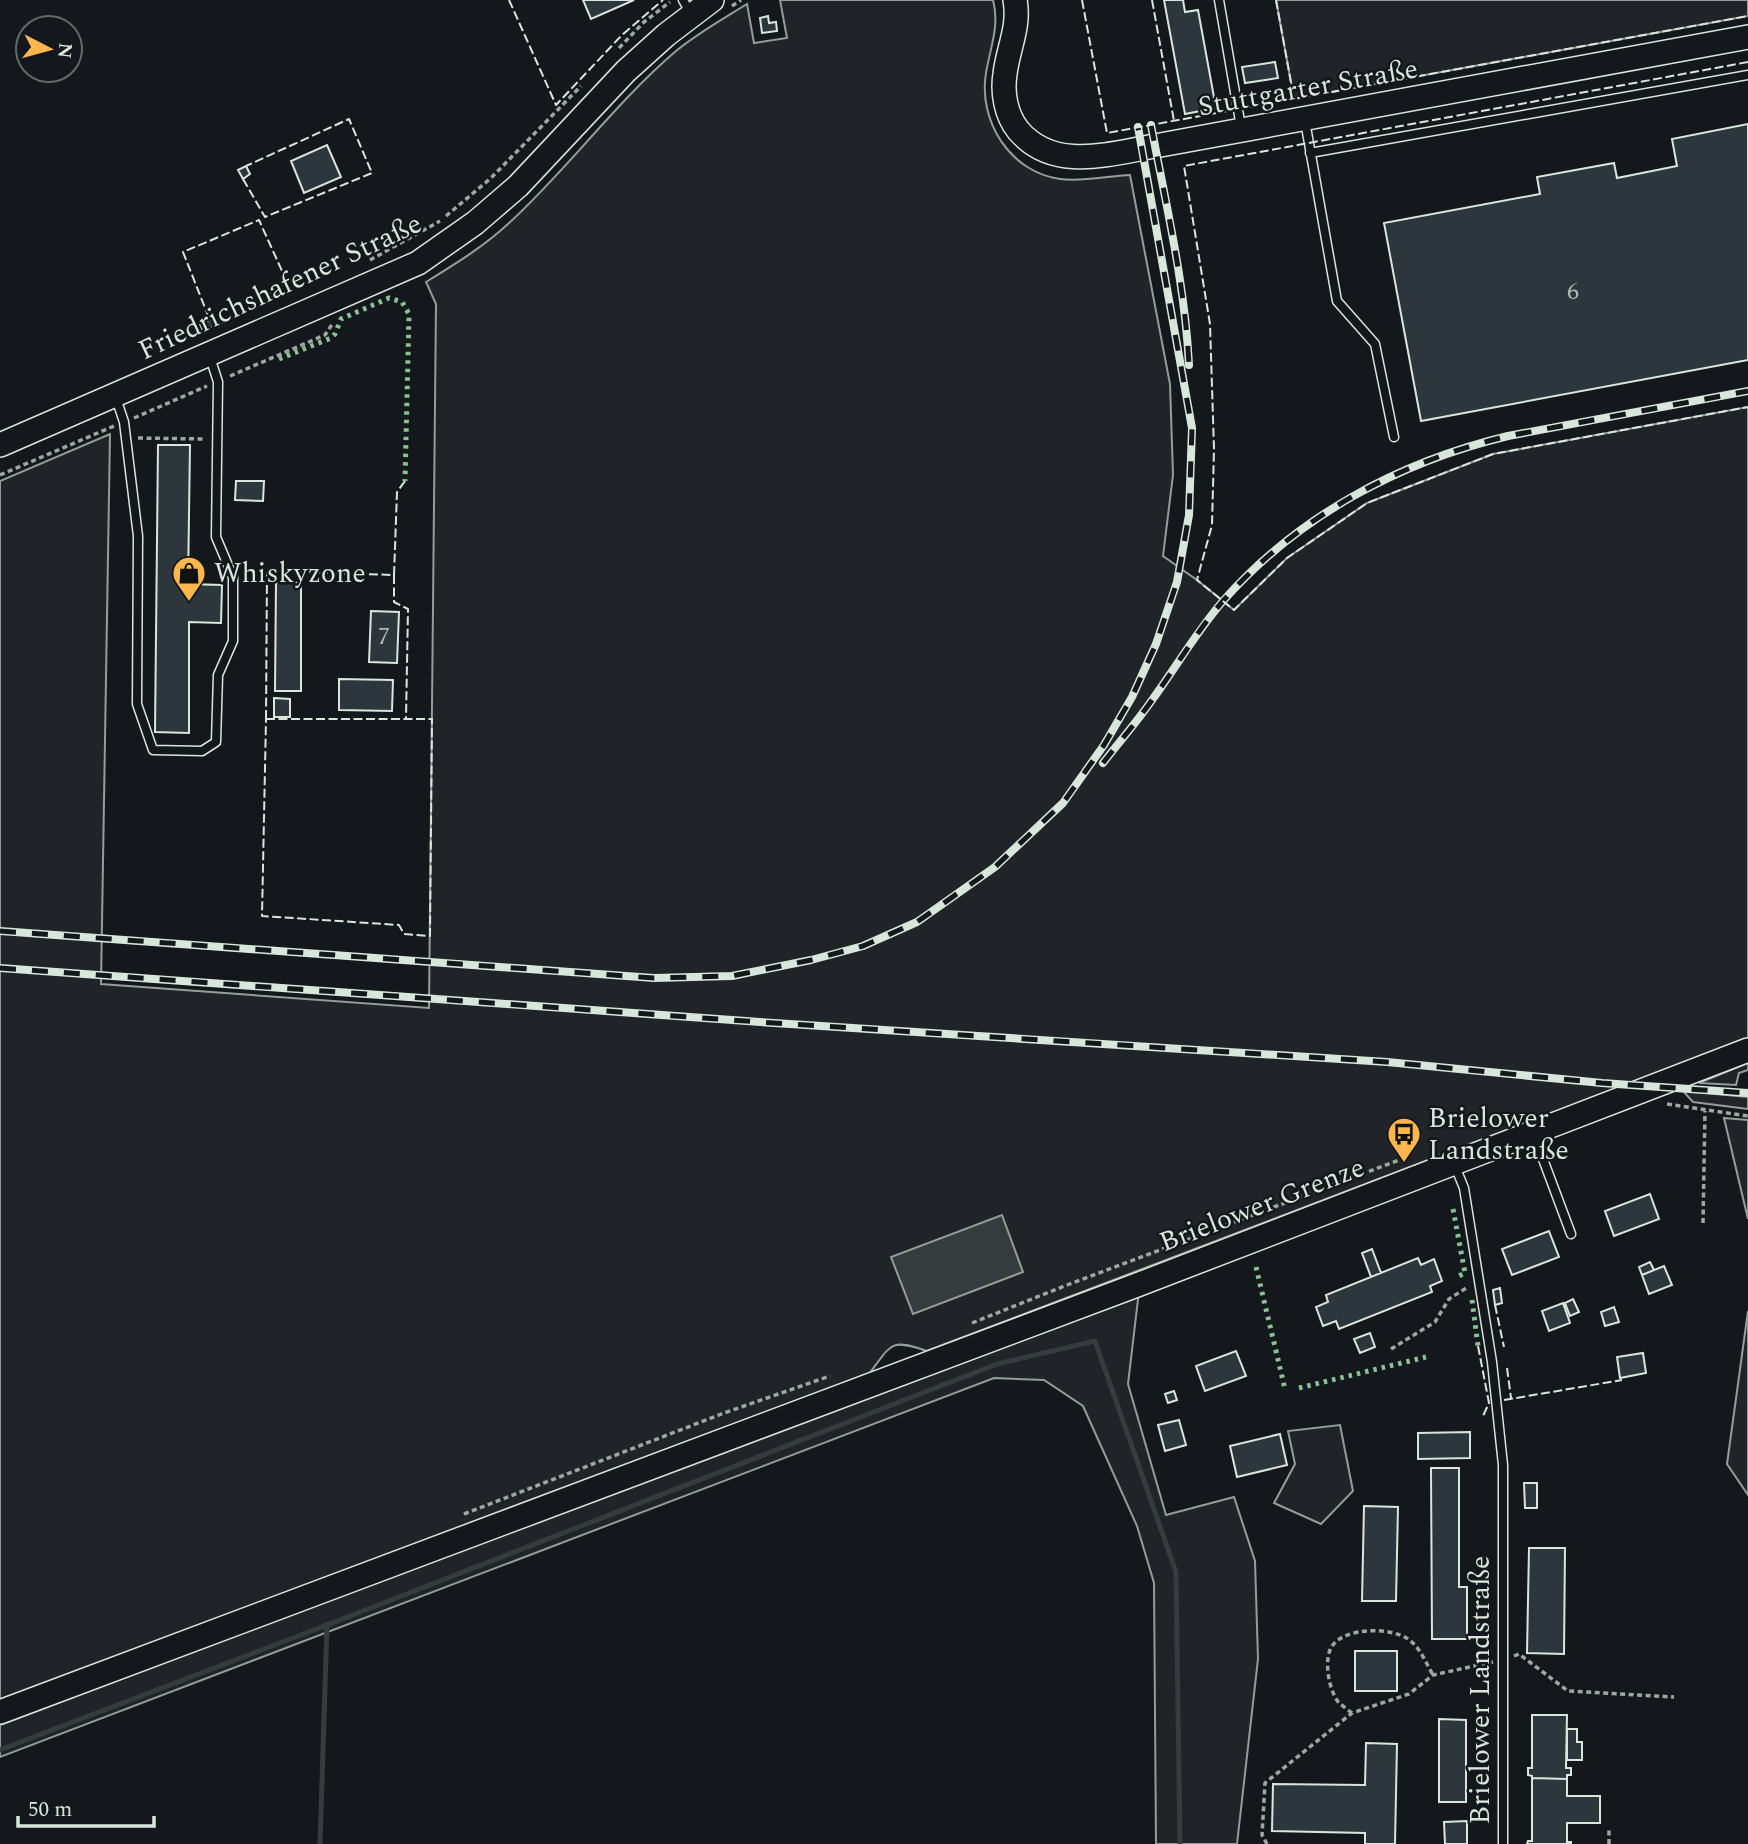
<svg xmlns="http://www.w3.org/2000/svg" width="1748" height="1844" viewBox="0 0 1748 1844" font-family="Spectral,serif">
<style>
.green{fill:#202428;stroke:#939e99;stroke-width:2}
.water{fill:#363b3e;stroke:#939e99;stroke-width:2}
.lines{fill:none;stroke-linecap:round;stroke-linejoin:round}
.stream{stroke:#363b3e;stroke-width:5}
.building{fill:#2c363c;stroke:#d8e6dc;stroke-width:2}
.lane-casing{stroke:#d8e6dc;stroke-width:11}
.secondary-casing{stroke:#d8e6dc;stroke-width:26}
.path{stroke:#9da8a2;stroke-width:3.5;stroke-dasharray:5 3.5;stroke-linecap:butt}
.lane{stroke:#14181c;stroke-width:8}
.secondary{stroke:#14181c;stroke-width:23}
.rail-casing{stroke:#d8e6dc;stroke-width:8}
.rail{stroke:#14181c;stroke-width:5;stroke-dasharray:16;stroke-linecap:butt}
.hedge{stroke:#8ac095;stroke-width:5;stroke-dasharray:3.5 5;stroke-linecap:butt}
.fence{stroke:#d8e6dc;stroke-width:2;stroke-dasharray:9 3.5;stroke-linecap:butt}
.labels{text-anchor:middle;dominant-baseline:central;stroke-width:5;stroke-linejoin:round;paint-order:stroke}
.number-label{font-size:24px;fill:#adbab4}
.street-label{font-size:28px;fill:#d8e6dc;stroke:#14181c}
.poi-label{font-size:28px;fill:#d8e6dc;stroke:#14181c;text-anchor:start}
</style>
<rect width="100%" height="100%" fill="#14181c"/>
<path class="green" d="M780,0h213c7,26 -3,48 -7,73 -8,48 24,99 74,106 23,3 47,-3 70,-4l40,209 3,91 -10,81 34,24 37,30 53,-52 80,-55 126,-49 255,-47v631l-821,313c-38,-13 -35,-7 -58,23l-869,328v-1221l110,-47 -9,550 328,24 7,-704 -10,-22c29,-18 57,-35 82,-58 60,-55 107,-121 168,-173 22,-18 47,-32 71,-47l7,39 33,-5z
M1276,0h472v16l-454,83z
M1748,1063v7l-9,3 -3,12 -37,-2z
M1683,1091l65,6v12l-55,-7z
M1724,1118l24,2v99z
M1139,1291l-11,93 38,131 68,-18 21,64 3,98 -21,185h-81l-2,-261 -17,-57 -54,-120 -39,-26 -50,-2 -994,379v-32z
M1748,1311v184l-21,-31z
M1340,1425l13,66 -32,33 -47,-21 21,-39 -7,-33z"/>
<path class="water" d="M1002,1215l21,57 -110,42 -22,-57z"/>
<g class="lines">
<path class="stream" d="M0,1750l327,-125
M320,1844l7,-219 670,-261 98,-23 81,231 4,272"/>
</g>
<path class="building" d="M583,0h51l-43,19z
M1164,0h19l2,12 13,-2 18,98 -31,6z
M768,16l1,7 7,-1 1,9 -15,2 -2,-15z
M1275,62l3,16 -33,5 -3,-16z
M1748,124v236l-327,61 -37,-198 156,-29 -3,-17 77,-14 3,15 60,-12 -5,-27z
M327,145l14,32 -37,16 -13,-32z
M246,166l4,8 -7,5 -5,-9z
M214,318l3,7 -14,6 -3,-7z
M158,445h32l-2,139 34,1 -1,38 -32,-1v111l-34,-1z
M236,481h28l-1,20 -28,-1z
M276,582l25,1v108h-26z
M371,611l28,1 -2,51 -28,-1z
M339,679l54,1 -1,31 -53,-1z
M274,698l16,1v18h-16z
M1650,1194l9,25 -45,17 -9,-25z
M1549,1231l10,26 -47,18 -10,-26z
M1372,1249l9,24 -10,4 -9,-24z
M1418,1258l3,7 13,-6 8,22 -12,5 2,6 -93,37 -3,-8 -13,5 -7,-19 12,-5 -2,-7z
M1650,1262l4,8 -12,5 -3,-8z
M1664,1266l8,19 -23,9 -7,-19z
M1500,1288l2,15 -7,2 -2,-15z
M1573,1299l6,13 -9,4 -5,-13z
M1563,1303l7,20 -21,8 -7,-20z
M1614,1307l5,15 -14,4 -4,-14z
M1370,1333l5,14 -15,6 -6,-14z
M1236,1351l10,25 -41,15 -9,-25z
M1643,1353l3,20 -26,5 -3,-21z
M1174,1391l3,9 -9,3 -3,-9z
M1179,1420l7,25 -21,6 -7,-26z
M1470,1432v26l-52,1v-26z
M1280,1434l7,31 -50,12 -7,-31z
M1431,1468h28v119h8v52h-35z
M1524,1483h13v25h-12z
M1364,1506l34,1 -2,94h-34z
M1529,1548h36l-1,106 -37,-1z
M1355,1651h42v40h-42z
M1532,1715h35l-1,53h5v7h-4v4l-35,-1v-2l-4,-1v-7h4z
M1439,1719l27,1v82h-27z
M1567,1729h10v13h5v18h-15z
M1366,1743l31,1 -2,100h-30v-11l-93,-2 1,-47 92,1z
M1532,1778l35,1v17h33v27h-33v19h4v2h-44l1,-3h4z
M1467,1821v23h-22l-1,-22z"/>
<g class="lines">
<defs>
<path id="lane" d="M683,0l8,14
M1219,0l22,127
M1305,121l32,180 38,43 19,93
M1310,153l438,-78
M116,398l8,24 14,114 -1,168 16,46 49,1 14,-9 2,-67 15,-34v-64l-17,-40 2,-155 -8,-25
M1534,1135l37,99
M1455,1166l9,22 28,174 11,103v379"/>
<path id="secondary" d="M1015,0c5,27 -7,48 -10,74 -3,19 1,41 13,56 35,42 91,24 137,16l593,-109
M0,445l418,-182 57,-40 43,-37 108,-115 40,-36 46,-35
M0,1712l1137,-427 611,-235"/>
</defs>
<use href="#lane" class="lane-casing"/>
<use href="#secondary" class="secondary-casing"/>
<path class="path" d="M732,6l9,-6
M619,48l25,-26 26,-20
M446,216l45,-38 90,-92
M370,260l70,-39
M230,376l95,-41 8,-12
M134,418l73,-32
M138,438l66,1
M0,475l114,-49
M1667,1104l81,12
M1703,1223l2,-112
M972,1323l95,-38 332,-125
M1391,1349l44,-27 14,-23 19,-12
M464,1514l260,-101 106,-37
M1514,1656l5,-2 49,37 106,6
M1352,1713c-4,-3 -9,-7 -13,-10 -10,-12 -16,-43 -7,-57 13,-19 59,-19 76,-7 12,8 18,24 25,36
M1267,1844l-5,-9 3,-52 87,-70 57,-19 24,-19 60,-13
M1609,1844v-17"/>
<use href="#lane" class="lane"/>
<use href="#secondary" class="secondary"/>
<defs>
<path id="rail" d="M1151,125c15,80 34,159 38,240
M1103,763c16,-21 34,-41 49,-63 24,-33 45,-69 71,-99 75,-85 176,-139 285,-165l240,-45
M0,931l654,47 78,-2 79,-16 52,-14 54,-24 78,-55 68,-64 41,-58 28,-48 24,-53 21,-62 12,-67 3,-87 -54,-301
M0,968l774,55 613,39 215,21 146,10"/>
</defs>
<use href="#rail" class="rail-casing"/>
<use href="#rail" class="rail"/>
<path class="hedge" d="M279,359l52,-21 4,-4 6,-15 48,-21 13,4 7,12 -4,167
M1453,1209l12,64 -8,4
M1256,1267l29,122
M1472,1300l6,46
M1299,1388l127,-31"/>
<path class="fence" d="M509,0l47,105 66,-70 41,-35
M1082,0l25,133 641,-117
M1152,0l22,121
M1276,0l18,99 -3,1
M1748,62l-564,104 26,158 4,125 -2,76 -15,55 37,30 53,-52 80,-55 126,-49 255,-47
M243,179l22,38 107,-44 -23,-54 -103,47
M209,318l-26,-66 76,-32 28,62 -17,8 4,9 -57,26
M394,575l3,-83 8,-11
M266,719h166l-2,217 -26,-2 -5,-9 -137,-9z
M266,719l1,-148 127,4v27l14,7 -2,110
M1495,1305l9,42
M1478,1346l11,57 -6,13
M1507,1368l4,30
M1504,1400l118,-20"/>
</g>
<defs>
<symbol id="shop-pin" viewBox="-11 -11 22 30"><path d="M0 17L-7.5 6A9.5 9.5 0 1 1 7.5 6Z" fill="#ffb74d" stroke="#14181c"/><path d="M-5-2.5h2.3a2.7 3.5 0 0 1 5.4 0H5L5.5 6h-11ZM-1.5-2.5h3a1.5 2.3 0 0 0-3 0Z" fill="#111"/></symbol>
<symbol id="bus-pin" viewBox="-11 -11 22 30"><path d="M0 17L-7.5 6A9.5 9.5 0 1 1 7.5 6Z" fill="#ffb74d" stroke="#14181c"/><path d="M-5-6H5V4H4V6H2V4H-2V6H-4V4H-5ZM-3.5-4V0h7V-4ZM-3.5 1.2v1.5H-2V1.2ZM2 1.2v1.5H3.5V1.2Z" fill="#111"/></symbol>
</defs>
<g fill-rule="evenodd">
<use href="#shop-pin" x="170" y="554" width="38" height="52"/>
<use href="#bus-pin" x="1385" y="1115" width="38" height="52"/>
</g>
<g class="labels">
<g class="number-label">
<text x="1573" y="292">6</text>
<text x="384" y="637">7</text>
</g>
<g class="street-label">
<text transform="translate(1308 88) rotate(-10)">Stuttgarter Straße</text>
<text transform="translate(280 287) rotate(-25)">Friedrichshafener Straße</text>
<text transform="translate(1262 1205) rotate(-21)">Brielower Grenze</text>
<text transform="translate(1480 1690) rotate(-90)">Brielower Landstraße</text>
</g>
<g class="poi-label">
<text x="214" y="573">Whiskyzone</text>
<text x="1428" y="1118">Brielower<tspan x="1428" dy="32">Landstraße</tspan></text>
</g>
</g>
<g transform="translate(49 49) rotate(96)"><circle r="33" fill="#14181c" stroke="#626a69" stroke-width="2"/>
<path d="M0-5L12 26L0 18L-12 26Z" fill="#ffb74d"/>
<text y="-10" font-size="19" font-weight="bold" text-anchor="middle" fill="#d8e6dc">N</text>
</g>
<path d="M18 1816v10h136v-10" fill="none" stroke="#d8e6dc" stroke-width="3.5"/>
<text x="28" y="1816" font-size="21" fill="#d8e6dc" stroke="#14181c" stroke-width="5" paint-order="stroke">50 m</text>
</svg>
